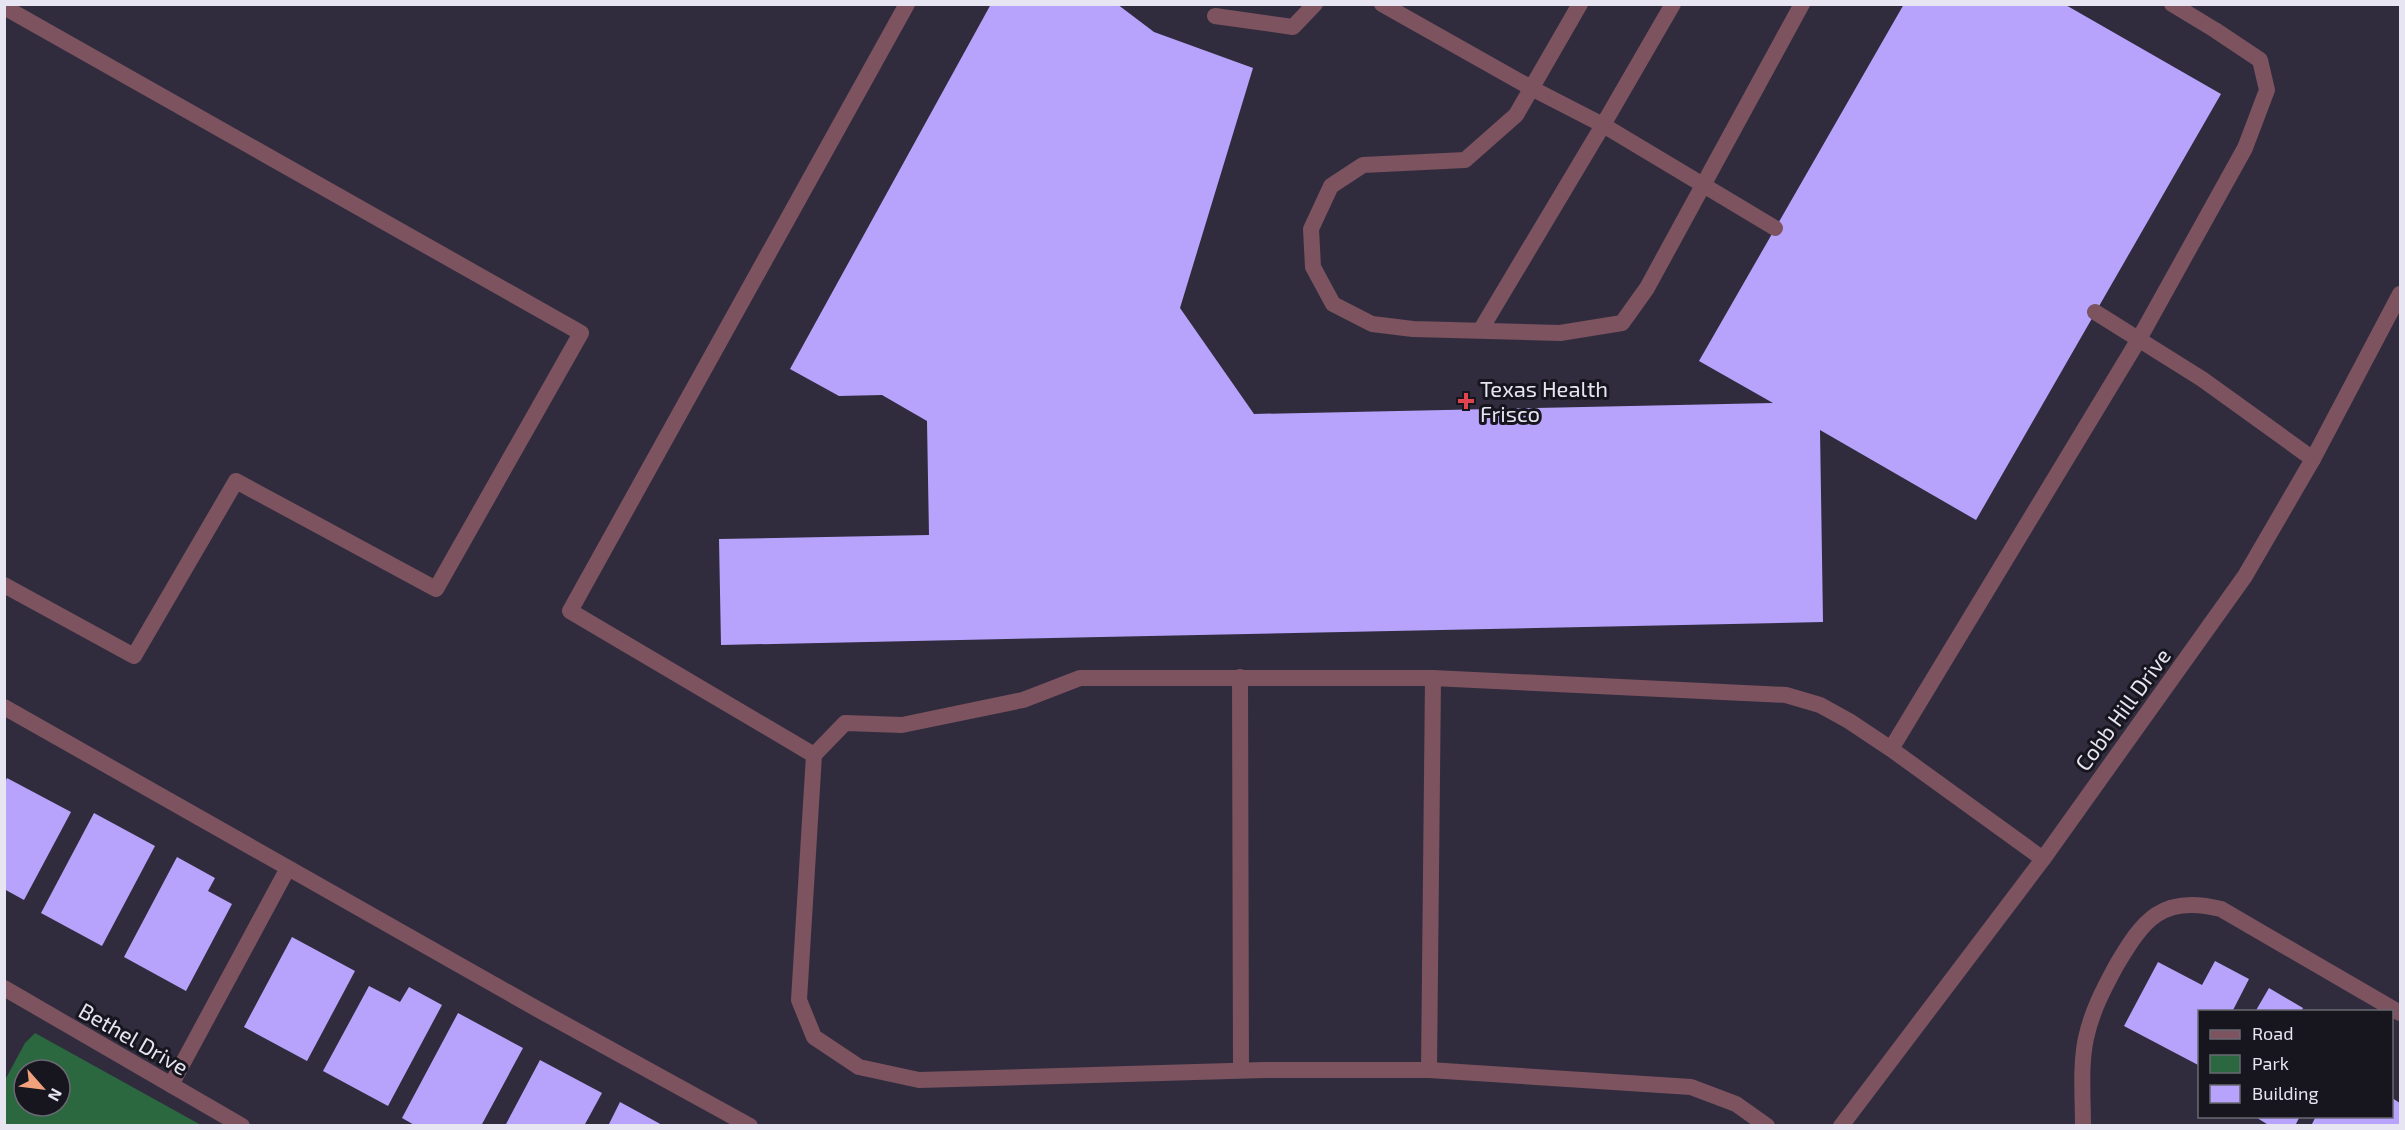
<svg xmlns="http://www.w3.org/2000/svg" width="2405" height="1130" viewBox="0 0 2405 1130" font-family="'Exo 2',sans-serif">
<style>
.green{fill:#2b673f;fill-rule:evenodd}
.building{fill:#b7a3fc}
.lines{fill:none;stroke-linecap:round;stroke-linejoin:round}
.service{stroke:#7c535f;stroke-width:16}
.minor{stroke:#7c535f;stroke-width:16}
.tertiary{stroke:#7c535f;stroke-width:16}
.health-dot{fill:#e0444e;stroke:#17161e;stroke-width:2}
.labels{text-anchor:middle;dominant-baseline:central;stroke-width:6;stroke-linejoin:round;paint-order:stroke}
.poi-label{font-size:22px;fill:#e7e5f2;stroke:#17161e;text-anchor:start}
.street-label{font-size:22px;fill:#e7e5f2;stroke:#17161e}
</style>
<rect width="100%" height="100%" fill="#302c3e"/>
<path class="green" d="M35,1033l166,92h-196v-45l20,-37zM24,1070h36v36h-36z"/>
<path class="building" d="M991,4h126l37,28 99,36 -73,240 74,106 519,-11 -74,-42 205,-357h160l157,90 -245,426 -156,-90 3,192 -1102,23 -2,-106 210,-4 -2,-114 -45,-26 -43,1 -49,-27z
M7,778l64,34 -47,88 -20,-11v-105z
M94,813l61,33 -53,100 -61,-33z
M177,857l38,21 -7,13 24,13 -46,87 -62,-34z
M292,937l63,34 -48,90 -63,-34z
M2215,961l34,18 -17,33h-32v54l-76,-40 34,-64 44,23z
M369,986l31,16 9,-15 33,18 -54,101 -65,-35z
M2269,988l34,20 -2,4h-46z
M458,1013l65,35 -42,78h-65l-14,-8z
M540,1060l62,33 -18,33h-79z
M2392,1098l8,5v23h-89l5,-10h76z
M620,1102l44,24h-56z
M2254,1116h46l-5,10h-25z"/>
<g class="lines">
<path class="service" d="M1382,4l151,85 70,36 172,103
M1580,4l-64,111 -51,45 -102,5 -32,21 -20,43 2,38 20,37 39,20 41,5 147,4 62,-10 25,-35 155,-284
M4,7l577,326 -145,256 -200,-108 -102,175 -130,-71
M1215,16l78,11 22,-23
M2095,312l107,67 111,80
M1480,331l123,-206 70,-121
M1240,677l1,393
M4,707l535,303 211,116
M814,755l-244,-144 337,-607
M2043,859l-152,-110 248,-410 106,-191 22,-58 -7,-30 -45,-30 -43,-26
M1429,1070l4,-392
M171,1085l117,-217
M1767,1126l-31,-22 -45,-17 -262,-17h-165l-345,10 -60,-13 -45,-30 -15,-37 15,-245 31,-32 57,2 121,-25 57,-22h353l353,17 34,10 29,16 42,28
M2083,1126c0,-29 -3,-60 3,-88 6,-27 17,-48 30,-72 27,-46 46,-72 105,-57l179,104"/>
<path class="minor" d="M4,988l238,138"/>
<path class="tertiary" d="M1841,1126l202,-267 202,-283 68,-117 87,-165"/>
</g>
<path class="health-dot" d="M1463 392h6v6h6v6h-6v6h-6v-6h-6v-6h6z"/>
<g class="labels">
<g class="poi-label">
<text x="1480" y="388">Texas Health<tspan x="1480" dy="25">Frisco</tspan></text>
</g>
<g class="street-label">
<text transform="translate(2122 709) rotate(-54)">Cobb Hill Drive</text>
<text transform="translate(134 1038) rotate(30)">Bethel Drive</text>
</g>
</g>
<rect width="2405" height="1130" fill="none" stroke="#e7e5f2" stroke-width="12"/>
<rect x="2198" y="1010" width="195" height="108" fill="#17161e" stroke="#6a6973" stroke-width="1.5"/>
<rect x="2210" y="1030" width="30" height="9" fill="#7c535f" stroke="#6a6973" stroke-width="1.5"/>
<text x="2252" y="1040" font-size="18" fill="#e7e5f2">Road</text>
<rect x="2210" y="1055" width="30" height="18" fill="#2b673f" stroke="#6a6973" stroke-width="1.5"/>
<text x="2252" y="1070" font-size="18" fill="#e7e5f2">Park</text>
<rect x="2210" y="1085" width="30" height="18" fill="#b7a3fc" stroke="#6a6973" stroke-width="1.5"/>
<text x="2252" y="1100" font-size="18" fill="#e7e5f2">Building</text>
<g transform="translate(42 1088) rotate(118)"><circle r="28" fill="#17161e" stroke="#6a6973" stroke-width="1.5"/>
<path d="M0-4.5L10 22L0 15L-10 22Z" fill="#f1a17c"/>
<text y="-9" font-size="16" font-weight="bold" text-anchor="middle" fill="#e7e5f2">N</text>
</g>
</svg>
